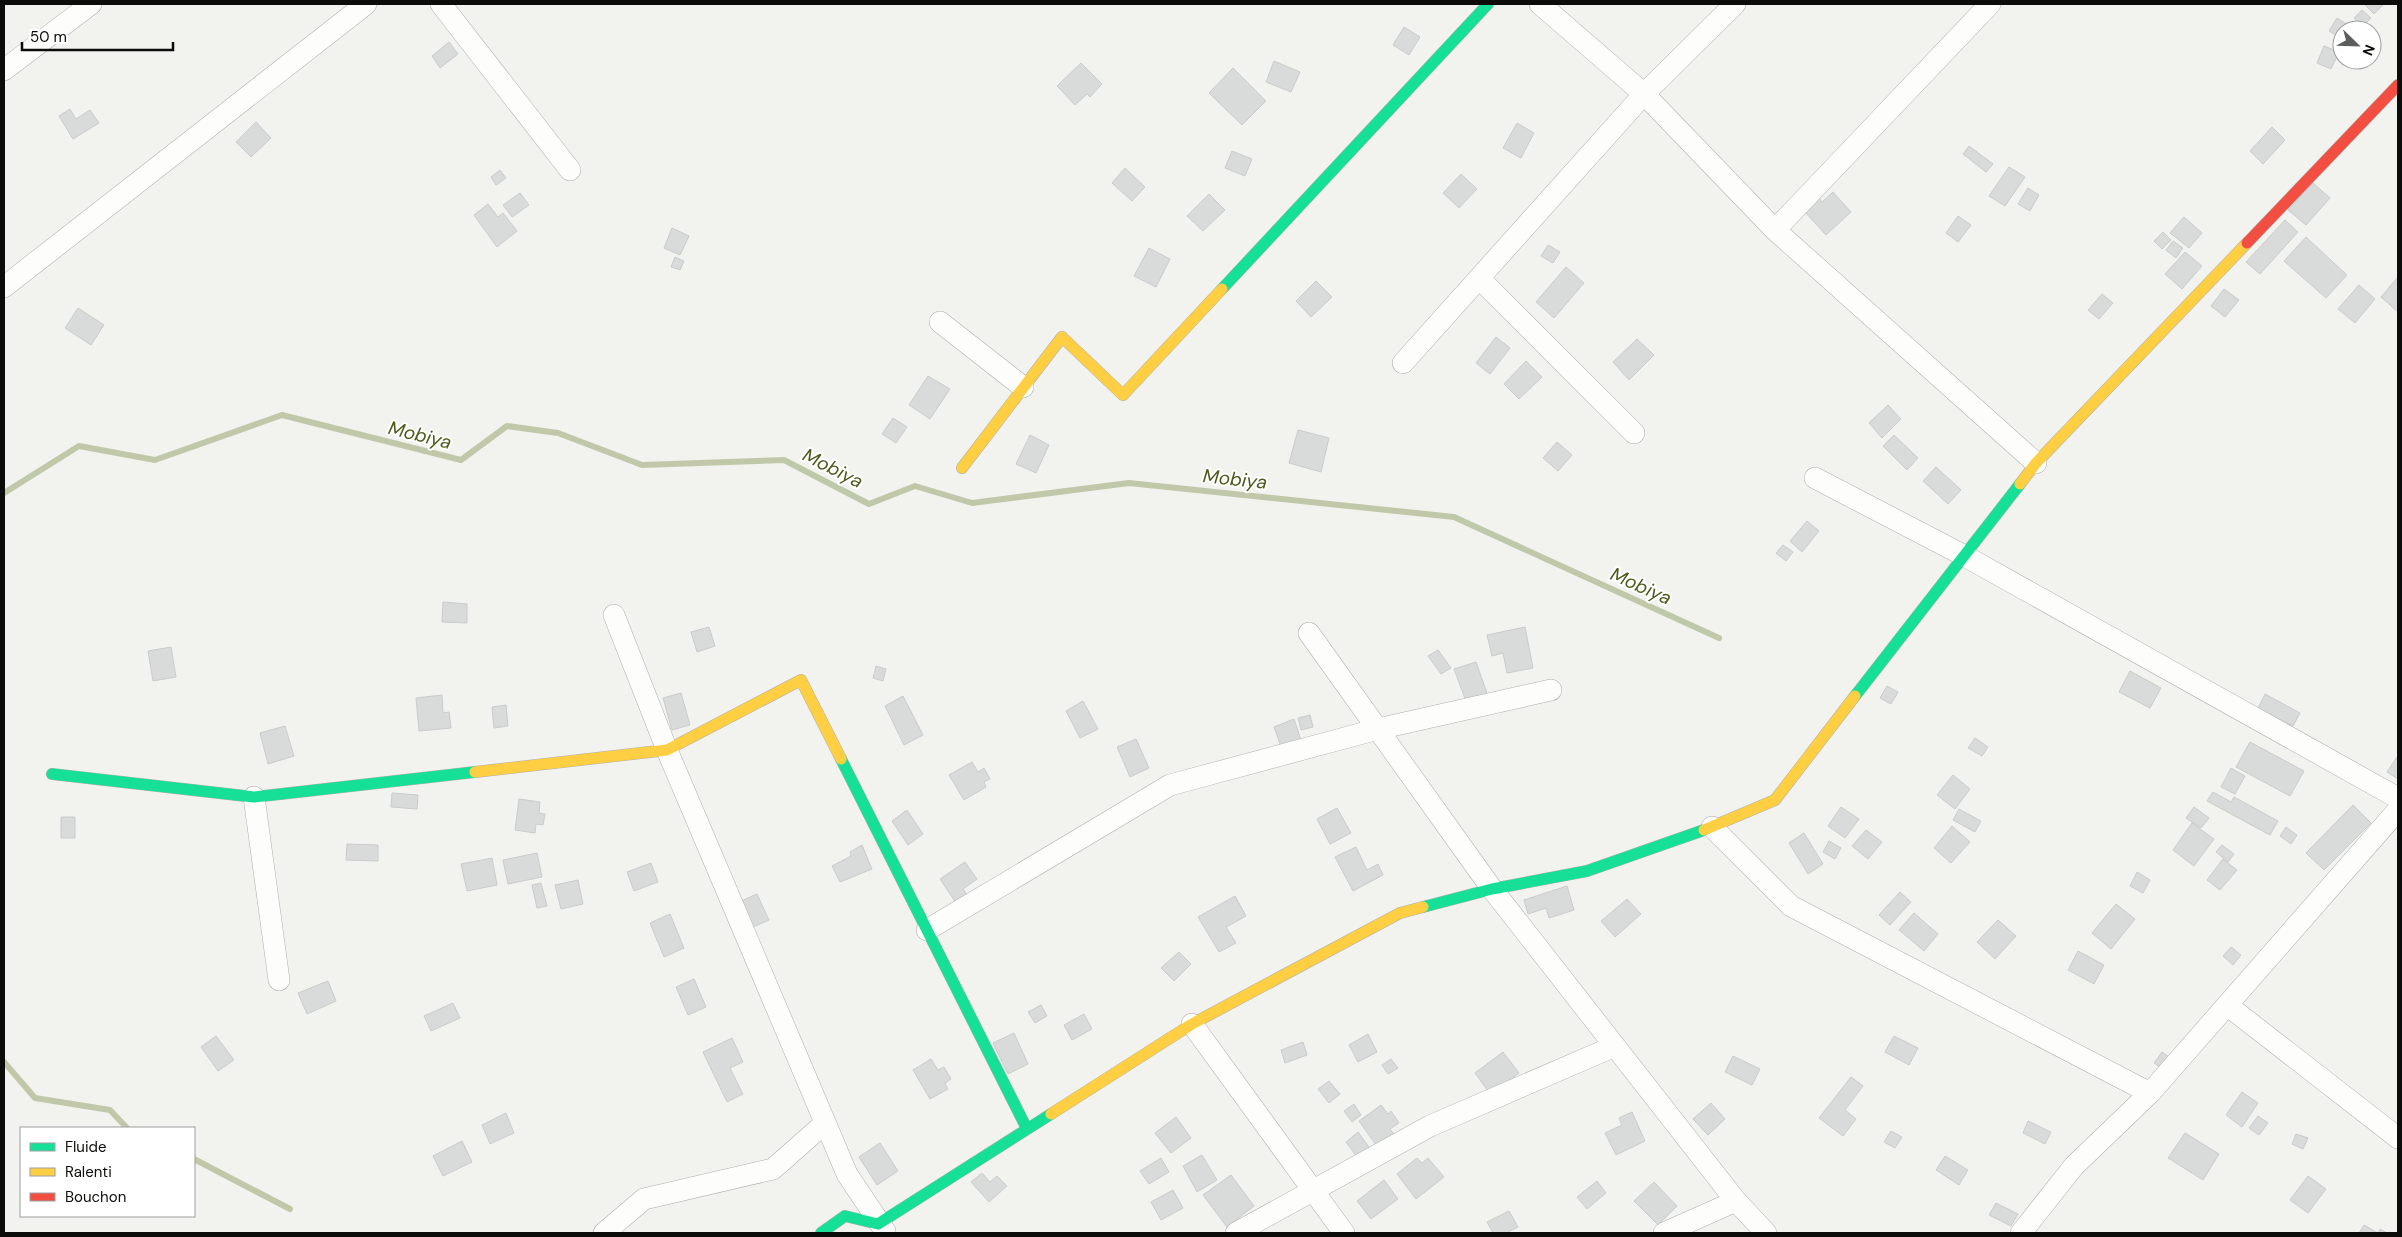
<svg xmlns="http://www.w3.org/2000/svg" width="2402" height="1237" viewBox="0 0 2402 1237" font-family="'DM Sans',sans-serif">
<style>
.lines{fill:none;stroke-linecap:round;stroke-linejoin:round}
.stream{stroke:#c0c8aa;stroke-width:6}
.building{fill:#d9dbda;stroke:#cacbcb}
.street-casing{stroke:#afb0ad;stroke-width:22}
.fast-casing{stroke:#afb0ad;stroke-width:12}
.slow-casing{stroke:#afb0ad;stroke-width:12}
.jam-casing{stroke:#afb0ad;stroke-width:12}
.street{stroke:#fdfdfc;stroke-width:21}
.fast{stroke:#16e098;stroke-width:11}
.slow{stroke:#ffcf43;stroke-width:11}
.jam{stroke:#f24e42;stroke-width:11}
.labels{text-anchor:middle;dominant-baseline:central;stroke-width:4;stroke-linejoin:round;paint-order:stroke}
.water-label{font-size:19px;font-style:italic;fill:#4d5a1b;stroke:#fff}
</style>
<rect width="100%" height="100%" fill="#f2f3ee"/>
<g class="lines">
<path class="stream" d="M4,493l75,-47 76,14 127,-45 179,45 46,-34 51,7 84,32 142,-5 85,44 46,-18 57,17 157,-20 325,34 265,121
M4,1062l31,36 75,12 17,18
M194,1159l96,50"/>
</g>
<path class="building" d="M2364,4h20l-10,10z
M2362,10l9,8 -8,8 -9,-8z
M2337,18l19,12h-14v9l-13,-8z
M1404,27l16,10 -11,18 -16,-10z
M449,42l9,12 -18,14 -8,-12z
M2324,46l15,6 -8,17 -14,-6z
M1274,61l26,11 -9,20 -25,-10z
M1081,63l21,21 -12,13 -3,-3 -12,11 -18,-19z
M1233,68l33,33 -24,24 -33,-32z
M70,109l6,10 14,-9 9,13 -26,16 -14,-23z
M256,122l15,16 -20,19 -15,-15z
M1517,123l17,10 -13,25 -18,-10z
M2272,127l13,13 -22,24 -13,-13z
M1969,146l24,18 -7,8 -23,-18z
M1232,151l20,8 -7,17 -20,-8z
M2009,167l16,10 -20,29 -16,-10z
M1125,168l20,19 -13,14 -20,-18z
M500,170l6,8 -10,7 -5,-8z
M1461,174l16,15 -18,19 -16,-15z
M2313,183l17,15 -24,27 -18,-15z
M2028,188l11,7 -9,16 -12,-7z
M1833,192l18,20 -25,23 -22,-24 15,-13 3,4z
M520,193l9,12 -17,12 -9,-12z
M1209,194l16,16 -22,21 -16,-15z
M488,204l10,13 5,-4 14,18 -20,16 -23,-32z
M1958,216l13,9 -13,17 -12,-9z
M2184,217l18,16 -13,15 -19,-15z
M2285,220l13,12 -38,42 -14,-12z
M672,228l17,8 -9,19 -16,-7z
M2163,232l8,8 -9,9 -8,-8z
M2306,237l41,38 -21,23 -42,-37z
M2173,241l10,7 -7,10 -10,-8z
M1548,245l12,7 -7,11 -12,-7z
M1149,248l21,11 -14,28 -22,-11z
M2185,252l17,14 -20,23 -17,-15z
M675,257l9,4 -4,9 -9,-3z
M1566,267l18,16 -30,35 -18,-16z
M2398,277v35l-17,-15z
M1316,281l16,16 -21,20 -15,-16z
M2359,285l16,14 -20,24 -17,-14z
M2224,289l15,11 -14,17 -14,-11z
M2102,294l11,9 -14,16 -11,-9z
M78,308l26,17 -13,20 -26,-17z
M1496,337l14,11 -20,26 -14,-11z
M1637,339l17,16 -25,25 -16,-18z
M1526,361l16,16 -23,22 -15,-15z
M928,376l22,13 -20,30 -21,-14z
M1888,405l13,14 -19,19 -13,-15z
M893,418l14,9 -11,16 -14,-9z
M1298,430l31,8 -8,34 -32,-9z
M1030,435l19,10 -13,28 -20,-9z
M1894,435l24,23 -11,12 -24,-24z
M1557,442l15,13 -14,16 -15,-13z
M1936,467l25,23 -13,14 -25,-23z
M1807,521l12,10 -17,21 -12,-11z
M1783,545l10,7 -7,9 -10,-8z
M443,602l24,2v19l-25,-1z
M709,627l6,19 -18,6 -6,-20z
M1525,627l8,41 -26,5 -4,-20 -11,3 -5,-21z
M171,647l5,30 -23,4 -5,-30z
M1438,650l13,18 -10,6 -13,-18z
M1476,662l12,34 -21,8 -13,-35z
M876,666l10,3 -3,12 -10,-3z
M2130,671l31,17 -11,20 -31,-16z
M1887,686l11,6 -7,12 -11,-6z
M681,693l9,32 -18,5 -9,-32z
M2265,694l35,19 -7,13 -35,-18z
M442,695l1,18 6,-1 2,16 -32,3 -3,-33z
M903,696l20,39 -19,10 -19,-39z
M1083,701l15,28 -18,9 -14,-27z
M506,705l2,21 -14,2 -2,-21z
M1310,715l3,12 -12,3 -3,-12z
M1294,719l8,24 -20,6 -8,-22z
M285,726l9,30 -26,8 -8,-31z
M1975,738l13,9 -6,9 -14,-8z
M1136,739l13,29 -19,9 -13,-30z
M2250,742l54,29 -14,25 -54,-29z
M2397,757l1,1v21l-11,-7z
M972,762l6,10 6,-4 6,11 -6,3 2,5 -22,13 -15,-25z
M2231,768l14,8 -10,18 -14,-7z
M1953,775l17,14 -15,20 -18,-14z
M2213,792l18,10 3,-5 44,24 -8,14 -63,-34z
M392,793l26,2 -1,14 -26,-2z
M519,799l21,3 -1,11 6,1 -2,11 -7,-1 -1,9 -20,-3z
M2353,805l18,18 -47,47 -18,-17z
M1841,807l18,12 -14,19 -17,-12z
M2194,807l15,11 -8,10 -15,-10z
M1337,808l14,25 -21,11 -13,-25z
M1959,809l22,12 -6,11 -22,-12z
M907,810l16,24 -15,11 -16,-24z
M61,817h14v21h-14z
M2192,823l22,16 -20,27 -21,-16z
M1952,826l18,16 -19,21 -17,-15z
M2286,827l11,8 -6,9 -11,-8z
M1866,830l16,12 -14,17 -16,-13z
M1804,833l19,31 -15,10 -19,-31z
M1829,841l12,7 -6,11 -12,-7z
M347,844l31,1v16l-32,-1z
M862,845l10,24 -32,13 -8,-16 19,-10 -1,-4z
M2222,845l12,9 -6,8 -12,-10z
M1356,847l11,23 11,-6 5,11 -30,16 -18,-34z
M537,853l5,24 -34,7 -5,-24z
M492,858l5,27 -30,6 -6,-27z
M2223,859l14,11 -17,20 -13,-10z
M965,862l12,17 -14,10 4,6 -11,8 -16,-24z
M651,863l7,19 -24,9 -7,-19z
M2137,872l13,8 -7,13 -13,-7z
M578,880l5,24 -22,5 -6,-24z
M541,883l6,23 -10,2 -5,-23z
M1567,886l7,24 -25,8 -3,-10 -18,6 -4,-14z
M1900,892l11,10 -21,23 -11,-10z
M757,894l12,26 -18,8 -12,-26z
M1235,896l11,20 -20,11 10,16 -17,9 -21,-35z
M1627,899l14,15 -26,23 -14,-16z
M2116,904l19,15 -24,30 -19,-16z
M1914,913l24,21 -14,17 -25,-21z
M670,914l14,34 -20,9 -14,-34z
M1998,920l18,16 -21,23 -18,-17z
M2231,947l10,8 -8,10 -10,-9z
M2078,951l26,14 -10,19 -26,-14z
M1179,952l12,12 -17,17 -13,-13z
M694,979l12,28 -18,8 -12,-28z
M328,981l8,20 -29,13 -9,-21z
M453,1003l7,15 -29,13 -7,-15z
M1041,1005l6,11 -12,7 -7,-11z
M1084,1014l8,15 -20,11 -8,-15z
M1014,1033l14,31 -20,10 -15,-31z
M1368,1034l9,18 -19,10 -9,-17z
M216,1036l18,24 -16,11 -17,-24z
M1894,1036l24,12 -9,17 -24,-13z
M732,1038l11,24 -13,6 13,26 -16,8 -24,-50z
M1303,1042l4,13 -22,8 -4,-13z
M1503,1052l16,21 -28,22 -16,-22z
M2162,1052l11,8 -8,11 -11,-8z
M1733,1056l27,13 -8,16 -27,-13z
M931,1059l7,11 6,-3 7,12 -6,4 3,6 -18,10 -17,-29z
M1391,1059l7,9 -10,6 -6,-9z
M1851,1077l12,9 -18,24 11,9 -13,17 -24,-18z
M1329,1081l11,13 -11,9 -11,-14z
M2242,1092l16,11 -16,24 -16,-12z
M1711,1103l14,16 -17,16 -15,-16z
M1354,1104l7,11 -9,7 -8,-11z
M1381,1105l7,9 3,-3 8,12 -9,6 8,11 -17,12 -22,-31z
M1632,1112l13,29 -29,14 -11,-22 17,-8 -3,-7z
M506,1113l8,20 -24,11 -8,-19z
M2258,1116l10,7 -9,12 -10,-7z
M1176,1117l15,21 -20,15 -16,-20z
M2028,1121l23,11 -6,12 -22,-11z
M1891,1131l11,6 -7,11 -11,-6z
M1358,1132l11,15 -12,10 -11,-15z
M2185,1133l34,21 -16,26 -35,-22z
M2296,1134l12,4 -5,11 -11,-5z
M462,1141l10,21 -29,14 -10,-20z
M880,1143l18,28 -21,14 -18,-28z
M1202,1155l15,25 -20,12 -14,-26z
M1945,1156l23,14 -9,15 -23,-15z
M1161,1158l8,14 -20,12 -9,-13z
M1417,1158l5,5 6,-5 16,19 -28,22 -19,-25z
M982,1173l8,9 7,-6 10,10 -18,16 -18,-20z
M1231,1175l23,31 -27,21 -24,-32z
M2308,1176l18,13 -18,24 -18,-13z
M1384,1180l14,19 -27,20 -14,-18z
M1597,1181l9,12 -19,16 -10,-12z
M1654,1182l23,24 -19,19 -24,-24z
M1173,1190l10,18 -22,12 -10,-18z
M1996,1203l22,11 -7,12 -22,-11z
M1509,1211l9,16 -12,6h-13l-6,-11z
M2364,1225l14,8 2,-4 7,4h-28z"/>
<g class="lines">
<defs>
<path id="street" d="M441,4l129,166
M1540,4l104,90 131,136 261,233
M4,70l87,-66
M1775,230l215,-226
M1479,278l155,155
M4,287l362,-283
M940,322l83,65
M1403,363l241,-269 91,-90
M1815,478l148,77 435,243
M614,615l53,135 180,424 38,57
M1309,633l183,256 244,312 30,32
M254,797l25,183
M1712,827l79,79 359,187
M927,930l243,-145 208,-56 173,-39
M2227,1005l171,133
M1192,1024l152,209
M604,1233l40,-34 129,-30 52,-46
M1236,1233l194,-107 185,-80
M1664,1233l72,-32
M2021,1233l53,-67 76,-73 248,-283"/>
<path id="fast" d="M1222,289l266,-285
M1855,696l165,-212
M841,759l186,370
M52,774l202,23 221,-25
M1423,907l69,-18 95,-18 117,-41
M821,1233l24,-17 33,8 173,-110"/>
<path id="slow" d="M962,468l100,-131 61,58 99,-106
M2020,484l16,-21 211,-220
M475,772l192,-22 134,-70 40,79
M1704,830l71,-30 80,-104
M1051,1114l141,-90 208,-111 23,-6"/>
<path id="jam" d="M2247,243l151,-158"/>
</defs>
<use href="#street" class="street-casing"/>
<use href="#fast" class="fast-casing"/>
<use href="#slow" class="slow-casing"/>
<use href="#jam" class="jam-casing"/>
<use href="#street" class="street"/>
<use href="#fast" class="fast"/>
<use href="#slow" class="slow"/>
<use href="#jam" class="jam"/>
</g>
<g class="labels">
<g class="water-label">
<text transform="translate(420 435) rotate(14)">Mobiya</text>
<text transform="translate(833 468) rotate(27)">Mobiya</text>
<text transform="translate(1235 479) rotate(6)">Mobiya</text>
<text transform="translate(1641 586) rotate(24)">Mobiya</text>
</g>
</g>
<rect width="2402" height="1237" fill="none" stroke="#0c0d0a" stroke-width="10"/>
<rect x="20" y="1127" width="175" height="90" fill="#ffffff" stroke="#9e9e9d"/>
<rect x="30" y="1143" width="25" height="8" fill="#16e098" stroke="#9e9e9d"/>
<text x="65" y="1152" font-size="15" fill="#0c0d0a">Fluide</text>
<rect x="30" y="1168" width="25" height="8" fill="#ffcf43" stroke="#9e9e9d"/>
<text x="65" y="1177" font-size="15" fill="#0c0d0a">Ralenti</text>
<rect x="30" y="1193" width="25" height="8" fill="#f24e42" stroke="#9e9e9d"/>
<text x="65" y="1202" font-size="15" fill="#0c0d0a">Bouchon</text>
<g transform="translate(2357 45) rotate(113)"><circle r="24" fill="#ffffff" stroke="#9e9e9d"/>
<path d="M0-4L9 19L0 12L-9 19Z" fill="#5c5e5a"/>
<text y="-8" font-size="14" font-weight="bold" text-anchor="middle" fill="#0c0d0a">N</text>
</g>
<path d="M22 42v8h151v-8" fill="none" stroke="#0c0d0a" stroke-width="2.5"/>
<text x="30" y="42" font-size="15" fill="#0c0d0a" stroke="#ffffff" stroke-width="4" paint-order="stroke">50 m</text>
</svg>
